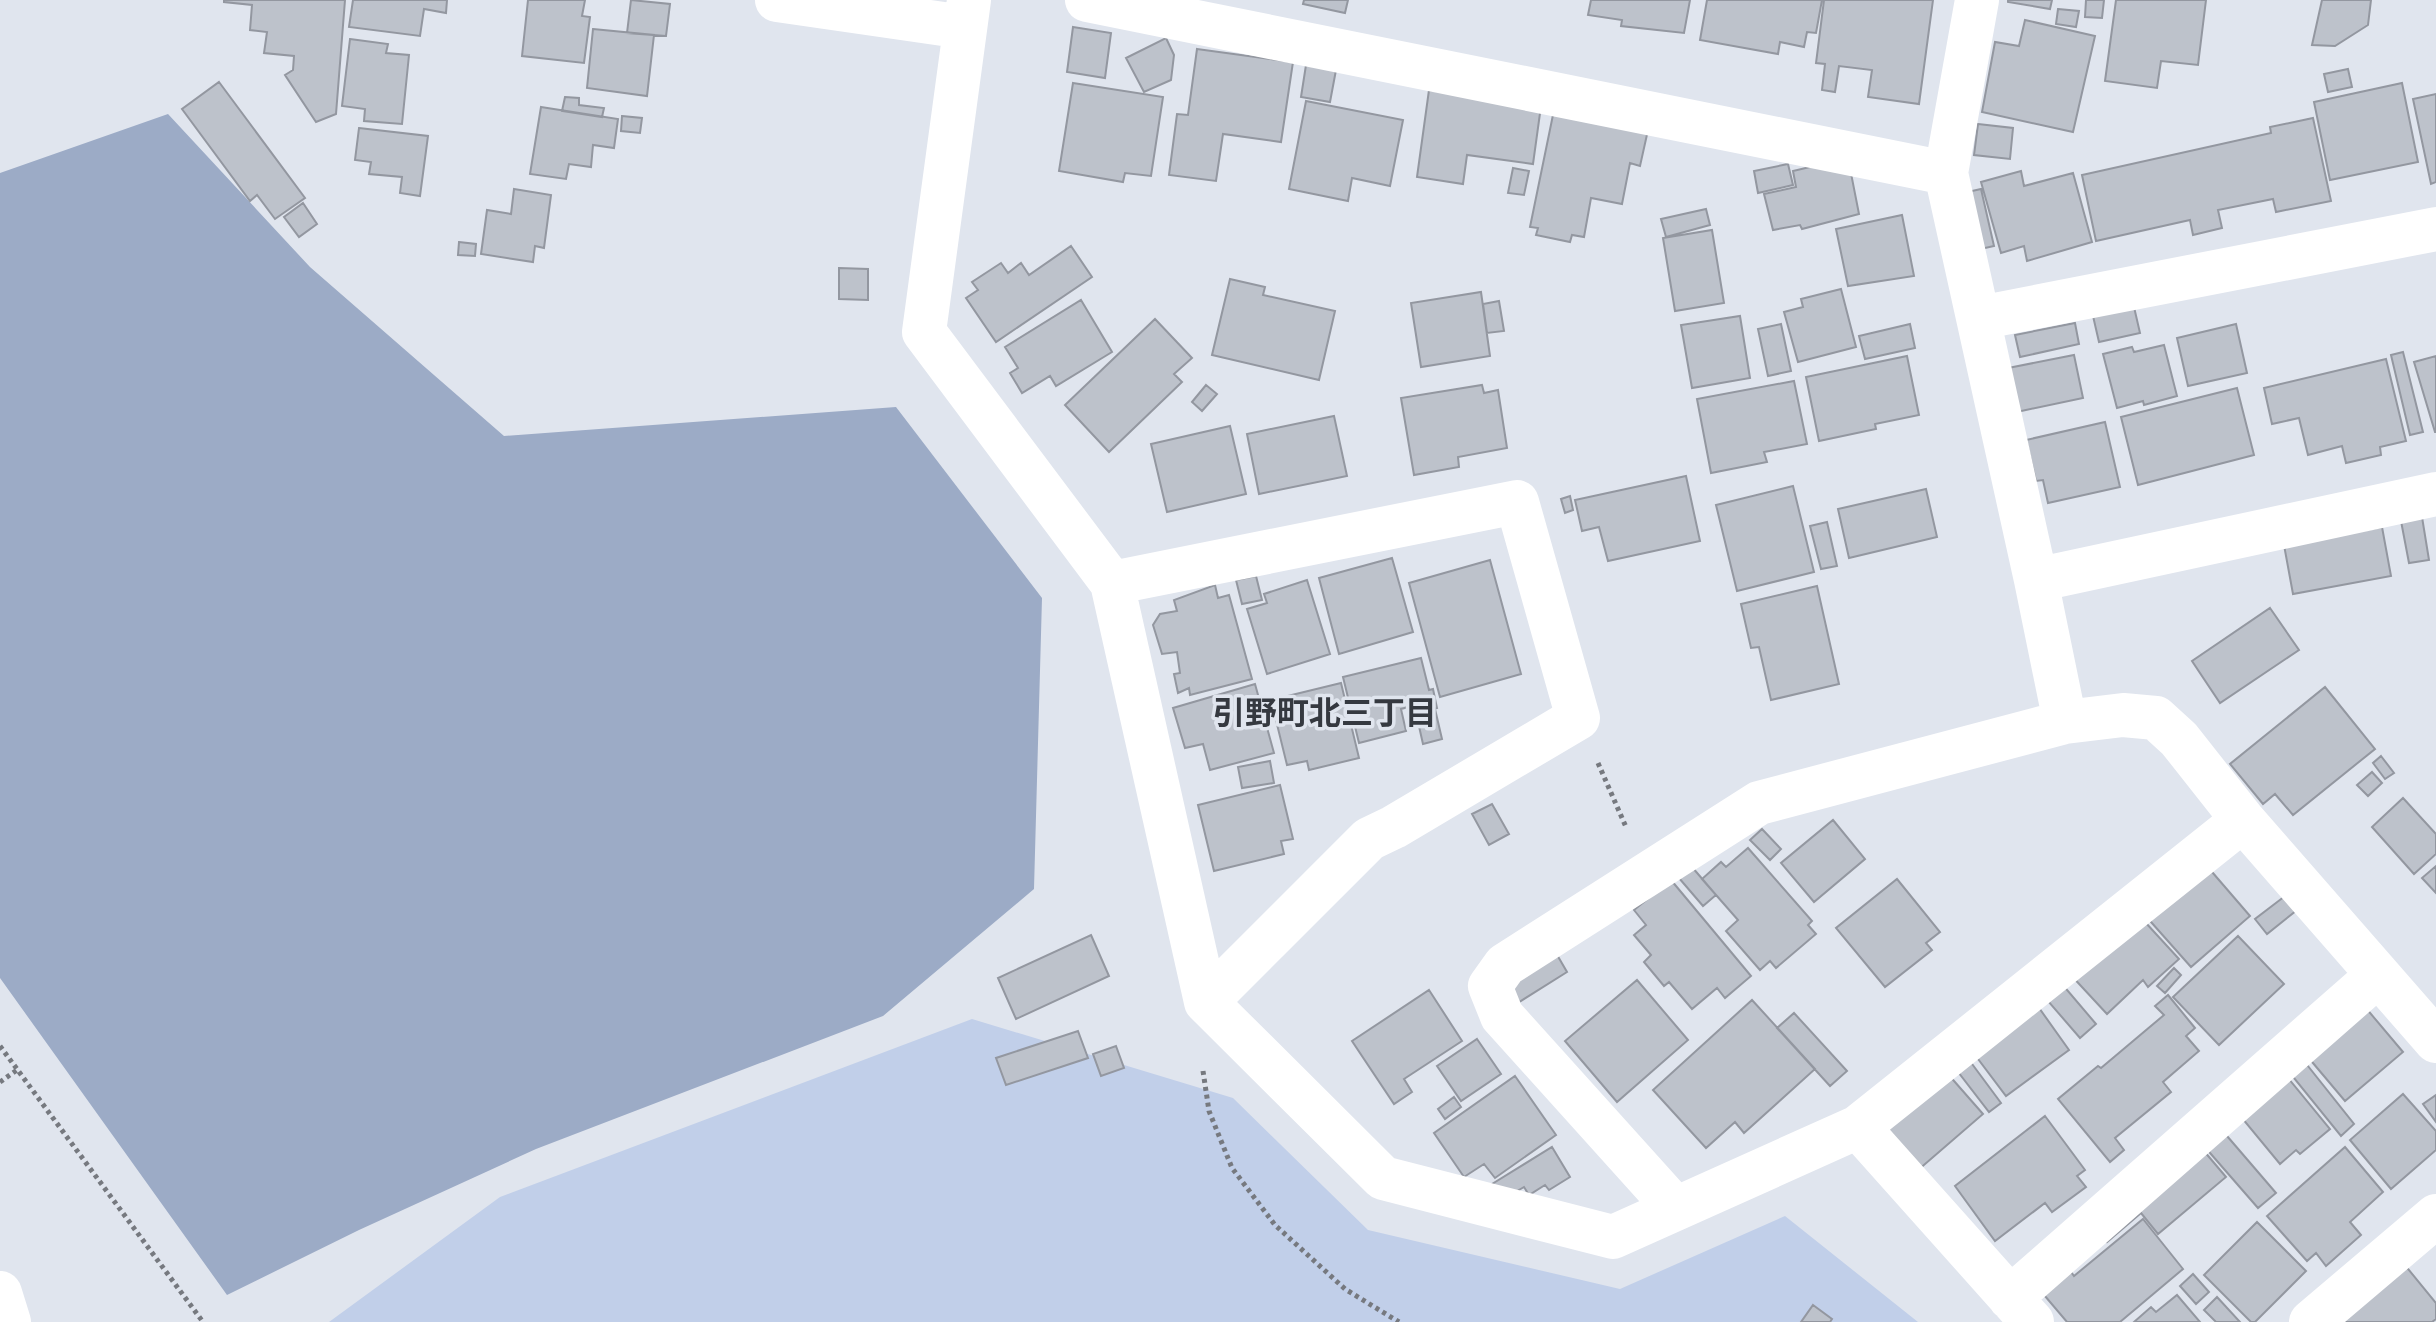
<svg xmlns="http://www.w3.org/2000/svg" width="2436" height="1322" viewBox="0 0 2436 1322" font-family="Figtree,'Noto Sans JP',sans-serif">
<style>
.green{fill:#c1cfe9}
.water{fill:#9cabc6}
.building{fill:#bdc2cb;stroke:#9397a0;stroke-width:2}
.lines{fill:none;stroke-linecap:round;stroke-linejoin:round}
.path{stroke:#76797f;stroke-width:5;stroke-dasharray:4 4;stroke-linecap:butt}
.street{stroke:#fff;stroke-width:44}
.labels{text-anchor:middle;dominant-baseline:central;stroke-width:7;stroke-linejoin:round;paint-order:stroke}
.neighbourhood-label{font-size:32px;font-weight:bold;fill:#353940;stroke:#e0e5ee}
</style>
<rect width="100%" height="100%" fill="#e0e5ee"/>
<path class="green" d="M972,1019l261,79 135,132 252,59 165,-73 133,106h-1589l171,-125z"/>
<path class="water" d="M168,114l142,153 194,169 392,-29 146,191 -8,291 -151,127 -347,133 -177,81 -132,65 -227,-317v-805z"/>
<path class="building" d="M224,0h121l-9,114 -20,8 -31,-47 8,-5 1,-14 -30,-3 3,-21 -17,-2 2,-25 -28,-3z
M353,0h94l-1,13 -22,-4 -4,27 -71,-9z
M528,0h57l-3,16 8,1 -6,46 -62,-7z
M631,0l39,4 -4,32 -39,-3z
M1304,0h44l-3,13 -42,-9z
M1591,0h99l-6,33 -63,-7 1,-6 -34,-5z
M1707,0h115l-6,33 -9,-1 -3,15 -24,-5 -2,12 -78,-14z
M1824,0h109l-14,104 -51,-7 4,-27 -33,-4 -4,26 -13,-2 3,-26 -9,-1z
M2008,0h44l-2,9 -42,-7z
M2086,0h18l-2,18 -17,-1z
M2116,0h90l-8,65 -37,-4 -4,27 -52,-7z
M2322,0h49l-3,25 -33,21 -23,-1z
M2058,9l21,2 -3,16 -20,-3z
M2025,20l70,16 -22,96 -91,-20 13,-70 24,4z
M1073,27l38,6 -6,45 -38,-6z
M593,29l61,6 -7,61 -60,-8z
M1166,38l8,17 -3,25 -27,12 -18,-34z
M350,39l38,5 -2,9 23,2 -7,69 -38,-3 1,-12 -23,-3z
M1197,49l96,13 -12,80 -58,-8 -7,47 -47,-6 8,-61 11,1z
M1306,65l30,5 -6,32 -29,-5z
M2348,69l4,18 -24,5 -4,-18z
M219,82l86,116 -30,21 -18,-24 -7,6 -68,-92z
M1073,83l90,14 -12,79 -26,-3 -2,9 -64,-11z
M2402,83l16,79 -88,18 -16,-78z
M1429,90l112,16 -8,58 -66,-9 -4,29 -46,-7z
M2436,94v88l-5,2 -18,-85z
M565,97l14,1v7l25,3 -2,9 -40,-6z
M1306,101l97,19 -13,66 -38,-8 -4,23 -59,-12z
M541,107l77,12 -4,29 -21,-3 -2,22 -22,-3 -3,15 -36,-5z
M1554,110l94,20 -8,36 -10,-3 -8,41 -31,-6 -7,39 -12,-2 -2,7 -34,-7 2,-7 -8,-1z
M622,116l20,2 -2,15 -19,-2z
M2313,118l18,83 -55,11 -3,-13 -55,11 4,18 -29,7 -3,-15 -94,21 -14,-66 189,-42 -1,-6z
M1978,124l35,4 -3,31 -36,-4z
M359,128l69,8 -8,60 -20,-3 2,-16 -33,-3 2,-12 -16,-2z
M1848,158l11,56 -57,15 -2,-4 -27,5 -9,-36 32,-7 -3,-16z
M1788,164l5,21 -35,8 -4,-22z
M1513,168l16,3 -5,24 -16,-2z
M2021,171l3,15 49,-13 19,69 -65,19 -3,-15 -23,7 -20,-71z
M514,189l37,6 -7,53 -9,-2 -2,16 -52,-8 6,-44 24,4z
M1981,189l13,57 -18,4 -13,-57z
M303,203l14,21 -18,13 -15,-20z
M1706,209l4,16 -44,12 -5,-18z
M1902,215l12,61 -66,10 -12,-57z
M1712,230l12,73 -49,8 -12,-73z
M459,242l17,2 -1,12 -17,-1z
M1071,246l21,31 -96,65 -30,-44 12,-8 -6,-8 29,-19 7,10 13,-10 8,12z
M839,268l29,1v31l-29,-1z
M1230,279l35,8 -2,8 72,16 -16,69 -107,-25z
M1841,289l15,58 -58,15 -14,-50 19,-5 -2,-8z
M1481,292l9,64 -69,11 -10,-64z
M1081,300l31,52 -56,34 -6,-10 -28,17 -12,-20 8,-5 -13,-21z
M1499,301l5,30 -17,2 -4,-29z
M2134,307l6,26 -41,9 -6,-26z
M1740,316l10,62 -58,10 -11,-63z
M1155,319l37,39 -18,16 8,8 -73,70 -44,-47z
M2075,323l4,21 -59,13 -5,-22z
M1781,324l10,47 -23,5 -10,-47z
M1910,324l5,24 -50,11 -6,-23z
M2236,324l11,49 -59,13 -11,-48z
M2164,345l13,51 -33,9 -1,-4 -26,7 -14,-54 29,-7 2,5z
M2403,352l20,80 -13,3 -19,-80z
M2074,355l9,43 -71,15 -9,-44z
M1907,356l12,59 -44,9 1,5 -57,12 -13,-64z
M2436,356v76h-1l-21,-70z
M2386,359l20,82 -26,6 1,8 -35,8 -4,-17 -34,9 -9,-37 -27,6 -8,-36z
M1794,381l13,63 -43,8 3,10 -56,11 -14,-74z
M1206,385l11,9 -15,17 -10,-9z
M1482,385l2,8 14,-3 9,58 -49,9 1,10 -45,8 -13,-77z
M2237,388l17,67 -116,30 -17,-68z
M1334,416l13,60 -88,18 -12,-60z
M2105,422l15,65 -72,16 -5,-23 -7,1 -10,-41z
M1230,426l16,68 -79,18 -16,-68z
M1686,476l14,65 -92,20 -9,-34 -17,4 -7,-31z
M1793,486l21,86 -77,19 -21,-86z
M1926,489l11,48 -88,21 -11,-49z
M1570,496l3,14 -8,3 -4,-14z
M2422,517l7,43 -20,3 -8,-42z
M1827,522l10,44 -16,3 -11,-43z
M2382,527l9,49 -98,18 -9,-49z
M1392,558l21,74 -74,22 -20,-76z
M1490,560l31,114 -81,23 -31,-114z
M1256,576l6,24 -20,4 -6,-24z
M1307,580l23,74 -63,20 -20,-65 20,-6 -3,-9z
M1215,585l3,13 11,-3 23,84 -62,16 -1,-7 -11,5 -4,-19 6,-1 -3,-21 -15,2 -9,-29 7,-11 17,-3 -3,-11z
M1817,586l22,98 -68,16 -12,-53 -8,1 -10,-44z
M2270,608l29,42 -79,53 -28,-42z
M1421,658l8,32 4,-1 4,19 -23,6 -2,-8 -11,3 5,22 -47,12 -16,-66z
M1341,683l18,75 -50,12 -2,-9 -20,4 -16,-65z
M1255,684l19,69 -64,17 -7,-26 -18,4 -12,-40z
M2325,687l50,62 -82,66 -18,-21 -12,10 -33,-40z
M1435,709l7,30 -19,5 -7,-31z
M2381,756l13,17 -9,6 -12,-16z
M1270,761l4,22 -32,5 -4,-21z
M2372,772l10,11 -14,13 -11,-11z
M1280,785l13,54 -12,2 3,13 -70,17 -16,-66z
M2403,798l33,36v20l-22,20 -42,-47z
M1492,804l17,30 -20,11 -17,-31z
M1833,820l32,39 -51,43 -33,-39z
M1762,829l19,20 -11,11 -20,-20z
M1748,848l64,73 -4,4 8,9 -40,34 -6,-7 -10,9 -34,-39 12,-11 -36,-41 19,-17 5,5z
M2200,858l50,58 -59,51 -64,-72z
M2436,866v27l-14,-15z
M1692,867l24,28 -13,11 -24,-28z
M1897,879l43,53 -14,11 6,7 -47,37 -49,-59z
M1671,880l80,96 -26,22 -8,-10 -25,21 -23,-27 -5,4 -20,-24 7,-7 -17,-20 12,-10 -12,-15z
M2285,896l12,14 -30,24 -12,-15z
M2123,898l56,61 -31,28 -5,-7 -36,34 -51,-55z
M1091,935l18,41 -93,43 -18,-41z
M2238,936l46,48 -65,61 -46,-48z
M1556,953l11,19 -51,32 -12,-20z
M2045,964l51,60 -16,14 -51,-59z
M2174,968l7,7 -16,18 -8,-7z
M1637,980l51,60 -71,62 -52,-61z
M1429,990l33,51 -58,38 8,13 -18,12 -42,-63z
M2027,991l42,59 -63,46 -43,-57z
M2168,995l27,33 -9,8 13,15 -36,31 8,10 -56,46 9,12 -14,12 -52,-63 40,-33 3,2 63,-53 -9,-9z
M1752,1000l63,69 -71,64 -9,-11 -29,26 -53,-58z
M2360,1001l43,51 -58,49 -43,-51z
M1794,1013l53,58 -17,15 -53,-58z
M1078,1031l10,27 -82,27 -10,-27z
M1477,1039l24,35 -40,27 -24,-35z
M1958,1045l43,58 -12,9 -44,-57z
M1116,1046l8,22 -23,8 -8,-22z
M2296,1051l58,73 -13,12 -60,-74z
M1940,1065l43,49 -73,63 -49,-33z
M2279,1067l51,62 -30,25 -4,-4 -16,14 -48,-58z
M1515,1076l41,59 -61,43 -11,-14 -20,13 -30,-44z
M2403,1094l33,37v19l-45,39 -41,-49z
M2436,1095v27l-13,-18z
M1454,1097l7,10 -16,12 -7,-10z
M2045,1116l40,54 -8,6 9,11 -34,25 -7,-9 -50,38 -40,-55z
M2215,1122l61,71 -18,15 -61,-70z
M2198,1144l28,33 -68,57 -17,-21 -34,29 -11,-13z
M1552,1147l18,30 -21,13 -4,-5 -16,10 -5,-8 -22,13 -10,-16z
M2345,1147l38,45 -33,30 11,13 -35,31 -10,-13 -9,8 -40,-45z
M2143,1219l40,50 -63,53h-53l-28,-33 27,-24 8,11z
M2257,1222l49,49 -51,51h-4l-47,-47z
M2404,1264l32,39v16l-4,3h-98z
M2193,1274l16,18 -13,12 -16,-18z
M2177,1295l23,27h-66l17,-15 5,5z
M2217,1297l23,25h-24l-12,-12z
M1813,1305l19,14 -2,3h-29z"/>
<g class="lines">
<path class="path" d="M1598,763l28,64
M0,1046l203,276
M1203,1071l6,40 23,57 43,57 70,64 54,33
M0,1082l17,-12"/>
<path class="street" d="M777,0l187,27
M969,0l-45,332 188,251 94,419 177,176 230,59 245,-110 385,-307
M1087,0l859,173
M1977,0l-31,173 90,407 29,142 58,-7 33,3 23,21 64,81 193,221
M1979,318l457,-89
M2036,580l400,-86
M1112,583l405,-81 61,216 -184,109 -25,12 -163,163
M1858,1127l174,195
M1675,1208l-173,-192 -12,-30 15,-21 254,-162 306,-81
M0,1293l9,29
M2010,1298l368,-323
M2311,1322l125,-106"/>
</g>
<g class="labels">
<g class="neighbourhood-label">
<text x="1325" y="713">引野町北三丁目</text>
</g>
</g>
</svg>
